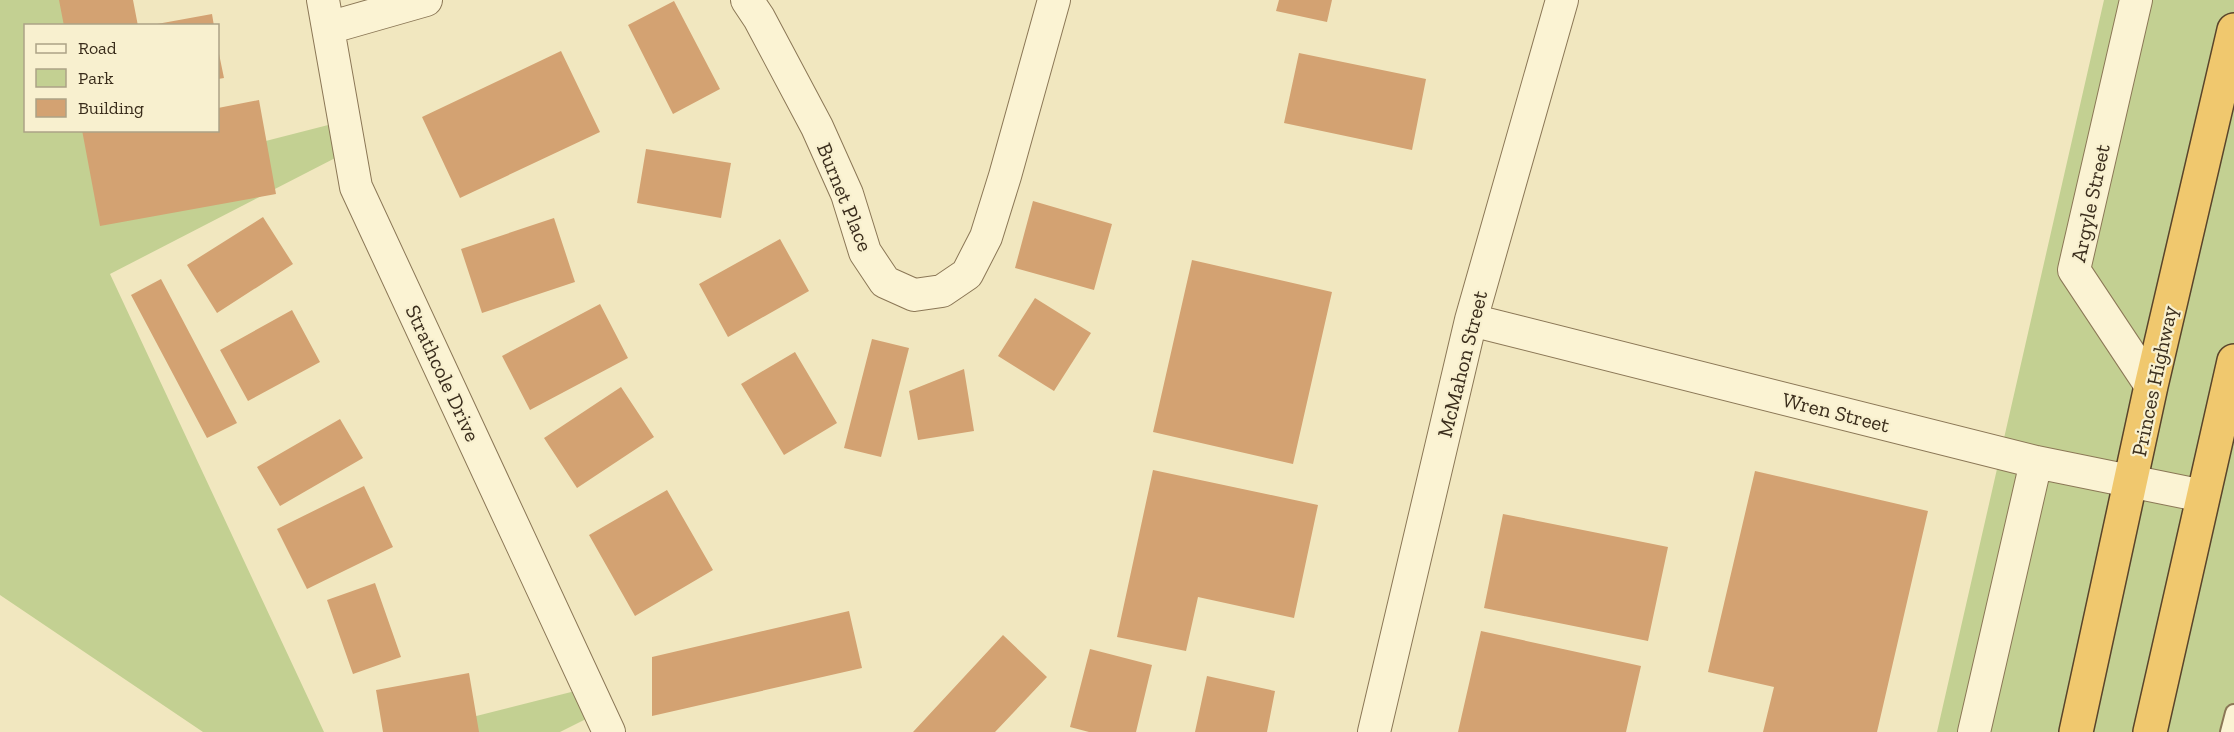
<svg xmlns="http://www.w3.org/2000/svg" width="2234" height="732" viewBox="0 0 2234 732" font-family="'Zilla Slab',serif">
<style>
.green{fill:#c3d092}
.building{fill:#d3a272}
.lines{fill:none;stroke-linecap:round;stroke-linejoin:round}
.service-casing{stroke:#8b7756;stroke-width:20}
.minor-casing{stroke:#8b7756;stroke-width:34}
.trunk-casing{stroke:#59442b;stroke-width:36}
.service{stroke:#fbf3d3;stroke-width:16}
.minor{stroke:#fbf3d3;stroke-width:32}
.trunk{stroke:#f0c86e;stroke-width:33}
.labels{text-anchor:middle;dominant-baseline:central;stroke-width:4.5;stroke-linejoin:round;paint-order:stroke}
.street-label{font-size:21px;fill:#3a2d1c;stroke:#f8f0cf}
</style>
<rect width="100%" height="100%" fill="#f1e7bf"/>
<path class="green" d="M0,0h62l4,25 -40,1v104l58,1 10,54 242,-62 7,31 -233,120 214,458h-121l-203,-137z
M2104,0h130v732h-297z
M583,689l11,26 -34,17h-147z"/>
<path class="building" d="M59,0h74l5,26h-74z
M1279,0h53l-5,22 -51,-11z
M674,1l46,88 -47,25 -45,-89z
M212,14l2,12h-57v-2z
M218,49l6,29 -6,1z
M561,51l39,81 -140,66 -38,-81z
M1299,53l127,26 -14,71 -128,-27z
M259,100l17,94 -176,32 -18,-96h136v-22z
M646,149l85,14 -10,55 -84,-15z
M1033,201l79,23 -18,66 -79,-22z
M263,217l30,47 -76,49 -30,-48z
M554,218l21,64 -93,31 -21,-64z
M780,239l29,52 -81,46 -29,-53z
M1192,260l140,32 -39,172 -140,-32z
M161,279l76,144 -30,15 -76,-143z
M1035,298l56,35 -37,58 -56,-35z
M600,304l28,54 -98,52 -28,-54z
M292,310l28,52 -72,39 -28,-51z
M872,339l37,9 -28,109 -37,-9z
M795,352l42,71 -53,32 -43,-71z
M964,369l10,62 -56,9 -9,-49z
M621,387l33,50 -77,51 -33,-50z
M340,419l23,39 -83,48 -23,-39z
M1153,470l165,35 -24,113 -96,-21 -12,54 -69,-14z
M1755,471l173,40 -51,221h-114l11,-45 -66,-15z
M364,486l29,61 -86,42 -30,-60z
M667,490l46,80 -78,46 -46,-81z
M1503,514l165,33 -20,94 -164,-33z
M375,583l26,74 -48,17 -26,-74z
M849,611l13,57 -210,48v-59z
M1481,631l160,35 -15,66h-168z
M1003,635l44,42 -52,55h-82z
M1090,649l62,16 -16,67h-47l-19,-5z
M469,673l10,59h-96l-7,-42z
M1207,676l68,15 -8,41h-72z"/>
<g class="lines">
<defs>
<path id="service" d="M2229,732l5,-19"/>
<path id="minor" d="M323,0l33,187 253,545
M747,0l12,18 58,109 30,67 18,58 20,30 29,13 28,-4 25,-17 19,-37 19,-61 49,-176
M2136,0l-62,270 77,116
M328,28l98,-28
M1471,320l565,142 167,34
M1374,732l97,-412 91,-320
M1974,732l62,-270"/>
<path id="trunk" d="M2076,732l75,-346 83,-356
M2150,732l84,-371"/>
</defs>
<use href="#service" class="service-casing"/>
<use href="#minor" class="minor-casing"/>
<use href="#trunk" class="trunk-casing"/>
<use href="#service" class="service"/>
<use href="#minor" class="minor"/>
<use href="#trunk" class="trunk"/>
</g>
<g class="labels">
<g class="street-label">
<text transform="translate(845 197) rotate(68)">Burnet Place</text>
<text transform="translate(2090 203) rotate(-78)">Argyle Street</text>
<text transform="translate(1462 364) rotate(-76)">McMahon Street</text>
<text transform="translate(443 373) rotate(65)">Strathcole Drive</text>
<text transform="translate(2154 381) rotate(-78)">Princes Highway</text>
<text transform="translate(1836 412) rotate(14)">Wren Street</text>
</g>
</g>
<rect x="24" y="24" width="195" height="108" fill="#f8f0cf" stroke="#aca287" stroke-width="1.5"/>
<rect x="36" y="44" width="30" height="9" fill="#fbf3d3" stroke="#aca287" stroke-width="1.5"/>
<text x="78" y="54" font-size="18" fill="#3a2d1c">Road</text>
<rect x="36" y="69" width="30" height="18" fill="#c3d092" stroke="#aca287" stroke-width="1.5"/>
<text x="78" y="84" font-size="18" fill="#3a2d1c">Park</text>
<rect x="36" y="99" width="30" height="18" fill="#d3a272" stroke="#aca287" stroke-width="1.5"/>
<text x="78" y="114" font-size="18" fill="#3a2d1c">Building</text>
</svg>
